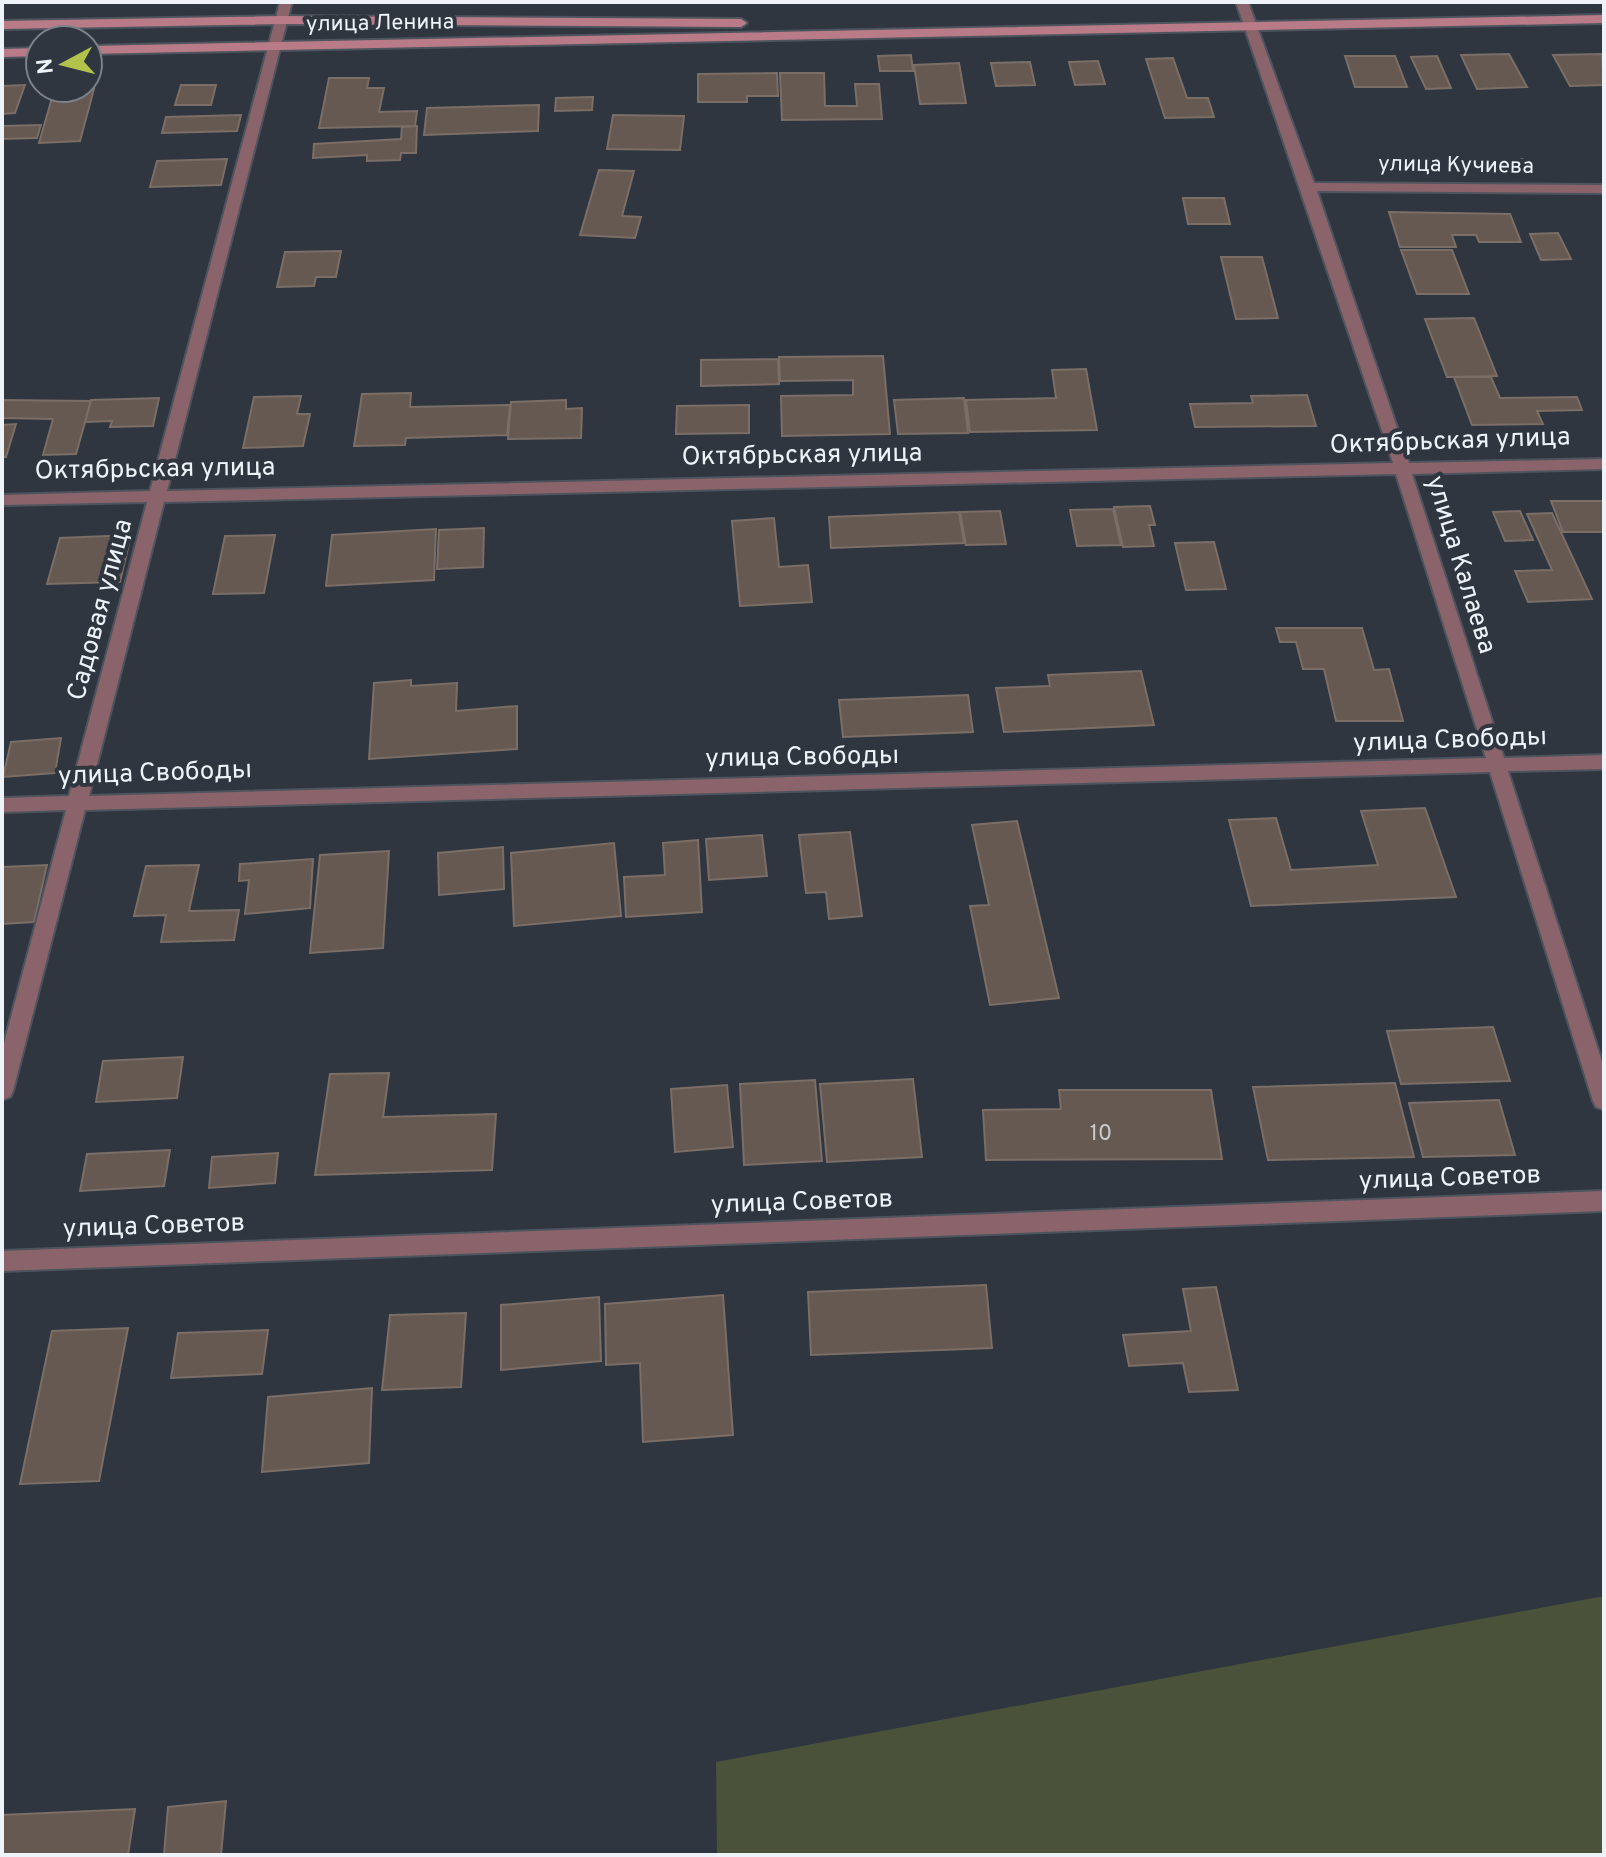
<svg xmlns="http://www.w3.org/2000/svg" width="1606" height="1857" viewBox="0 0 1606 1857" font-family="Overpass,sans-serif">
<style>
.green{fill:#4a533a}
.building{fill:#655952;stroke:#7a6e67;stroke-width:2}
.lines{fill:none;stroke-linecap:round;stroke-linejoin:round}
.street-casing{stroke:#4e545d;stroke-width:4}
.secondary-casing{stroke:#4e545d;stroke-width:4}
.street{fill:#8a636b;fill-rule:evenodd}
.secondary{fill:#b97b88;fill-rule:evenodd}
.labels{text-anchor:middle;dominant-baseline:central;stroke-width:8;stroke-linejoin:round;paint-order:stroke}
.far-street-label{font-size:22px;fill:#eef3f9;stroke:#2f363f}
.number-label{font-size:22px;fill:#cccccf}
.street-label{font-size:26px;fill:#eef3f9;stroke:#2f363f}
</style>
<rect width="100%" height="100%" fill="#2f363f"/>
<path class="green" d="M1604,1596v259h-887l-1,-93z"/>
<path class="building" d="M1509,54l18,33 -50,2 -16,-34z
M1602,54l2,31 -34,1 -17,-31z
M911,55l2,16h-33l-2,-15z
M1345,56h50l12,31h-52z
M1437,56l14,32 -25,1 -15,-32z
M1173,58l14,40h21l6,19 -49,1 -19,-59z
M1098,61l7,23 -30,1 -6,-23z
M1030,62l5,23 -39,1 -5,-23z
M959,63l7,40 -46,1 -6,-39z
M777,73l1,23h-31v6h-49v-28z
M780,73h44l1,33h32l-2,-22h24l3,35 -100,1z
M329,78h40l-2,10h17l-5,24 38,-1 -2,15 -96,2z
M25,85l-10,28 -13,1v-28z
M181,85h35l-5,20h-36z
M94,89l-14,52 -41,2 15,-52z
M593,97l-1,13 -37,1 1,-13z
M539,105l-1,26 -114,4 3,-27z
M241,115l-4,16 -75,2 4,-16z
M613,115l71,1 -4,34 -73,-1z
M41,125l-4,13 -35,1v-13z
M417,126l-1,27h-15l-1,7 -33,1v-6l-54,3 1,-14 87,-5 1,-12z
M227,159l-6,26 -71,2 7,-26z
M1482,159h46l5,12 -46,1z
M599,170l35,1 -12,45 19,1 -6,21 -55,-3z
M1183,198h41l6,26h-42z
M1389,212l121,2 11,28h-42l-3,-7h-24l4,12h-56z
M1558,233l13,26 -30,1 -11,-26z
M1401,250h51l17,44h-52z
M341,251l-5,26h-20l-2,9 -37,1 8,-35z
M1221,257h41l16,61 -42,1z
M1474,318l23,58 -50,1 -22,-58z
M883,356l7,78 -108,2 -1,-40 72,-1v-15l-73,1 -1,-24z
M778,359l1,25 -78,2v-26z
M1086,369l11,61 -127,2 -4,-32 90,-2 -4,-28z
M1454,377h37l9,21 77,-1 5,13 -45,1 6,13 -71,1z
M411,393l-1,14 100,-2 -3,30 -101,3 -1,7 -51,1 8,-52z
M1307,395l9,31 -121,1 -5,-23 63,-1 -2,-7z
M301,396l-4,18h13l-7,32 -60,2 11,-51z
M159,398l-6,28 -43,1 2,-6 -27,1 6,-22z
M964,398l4,35 -70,1 -4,-34z
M2,400l89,1 -15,53 -33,1 10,-36 -51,-1z
M566,400v9l16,-1 -1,30 -73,1 3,-37z
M749,405v28l-73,1 1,-28z
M16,424l-10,33h-4v-32z
M1551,501h53v31h-41z
M1150,506l5,19h-6l5,21 -31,1 -9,-40z
M1113,509l8,36 -44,1 -7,-36z
M1000,511l6,33 -40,1 -6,-33z
M1520,511l13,29 -28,1 -12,-29z
M959,512l5,31 -133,5 -2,-31z
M1552,513l40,86 -64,3 -13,-31 37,-1 -25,-56z
M774,518l5,49 29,-2 4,37 -72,4 -8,-85z
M484,528l-1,39 -46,2 2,-39z
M436,529l-2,51 -108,6 6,-51z
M131,535l-11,47 -73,2 13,-46z
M275,535l-11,58 -51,1 12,-58z
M1214,542l12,47 -40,1 -11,-47z
M1276,628h86l12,42 15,-1 14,52h-67l-12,-52h-21l-7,-27h-16z
M1141,671l13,54 -150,7 -8,-44 54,-2 -2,-11z
M411,680v6l46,-3 -1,28 61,-5v43l-148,10 5,-76z
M968,695l5,37 -130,5 -4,-37z
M61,738l-6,35 -52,4 8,-35z
M1425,808l31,89 -205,9 -22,-86 47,-2 15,52 87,-5 -17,-54z
M1017,821l42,177 -69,7 -20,-99 19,-1 -17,-80z
M850,832l12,84 -33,3 -3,-27 -20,1 -7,-58z
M762,835l5,41 -58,4 -3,-41z
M698,840l4,72 -76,5 -2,-40 41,-2 -2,-32z
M614,843l7,73 -107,10 -3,-73z
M503,847l1,42 -65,6 -1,-42z
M389,851l-6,97 -73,5 10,-98z
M313,859l-3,49 -65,6 4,-34 -10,1 1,-17z
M47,865l-13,57 -32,2v-57z
M199,865l-10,46 50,-1 -5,30 -73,2 5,-27 -32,1 12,-50z
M1493,1027l17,54 -109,3 -14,-53z
M183,1057l-6,41 -81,4 7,-41z
M389,1073l-6,44 113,-3 -4,56 -177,5 15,-101z
M913,1079l9,78 -95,5 -7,-78z
M815,1080l7,81 -78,4 -4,-81z
M1395,1083l19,74 -146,3 -15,-73z
M727,1085l6,62 -58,5 -4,-63z
M1059,1090h152l11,69 -236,1 -3,-50 78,-1z
M1499,1100l16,55 -92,2 -14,-54z
M170,1150l-6,36 -84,5 7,-37z
M278,1153l-3,30 -66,5 3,-31z
M986,1285l6,63 -181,7 -3,-63z
M1216,1287l22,103 -49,2 -6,-29 -54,3 -6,-31 68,-4 -8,-42z
M723,1295l10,140 -90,7 -3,-79 -34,2 -1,-61z
M599,1297l2,64 -100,9v-65z
M466,1313l-5,74 -79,3 8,-75z
M128,1328l-29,153 -79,3 32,-153z
M268,1330l-6,44 -91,4 7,-45z
M372,1388l-3,75 -107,9 6,-75z
M226,1801l-5,54h-57l4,-48z
M135,1809l-7,46h-126v-40z"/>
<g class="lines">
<defs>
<path id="street" d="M280,2h12l-125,489 1226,-28 -157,-461h12l66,181 290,2v8l-287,-2 92,272 195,-4v10l-192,5 92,284 100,-3v14l-96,2 96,297v42l-8,-3 -3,-6 -103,-329 -1405,38 -72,281 -3,6 -8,3v-49l64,-241 -64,2v-14l67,-2 78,-294 -145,3v-10l148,-4zM1396,474l90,284 -1397,38 75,-294z
M1604,1191v20l-1602,60v-20z"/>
<path id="secondary" d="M1604,15v8l-1516,31v-8z
M281,16l460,3 6,4 -6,4 -460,-3 -279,5v-8z
M40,48v8l-38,1v-8z"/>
</defs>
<use href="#street" class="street-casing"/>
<use href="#secondary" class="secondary-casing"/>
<use href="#street" class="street"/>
<use href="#secondary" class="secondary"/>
</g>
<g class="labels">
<g class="far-street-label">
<text transform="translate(380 24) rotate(-1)">улица Ленина</text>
<text transform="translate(1456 166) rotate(1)">улица Кучиева</text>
</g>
<g class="number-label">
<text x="1101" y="1134">10</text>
</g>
<g class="street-label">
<text transform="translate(1450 442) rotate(-2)">Октябрьская улица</text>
<text transform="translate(802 456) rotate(-1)">Октябрьская улица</text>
<text transform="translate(155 470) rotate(-1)">Октябрьская улица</text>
<text transform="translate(1460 565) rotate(73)">улица Калаева</text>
<text transform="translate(101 610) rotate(-75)">Садовая улица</text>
<text transform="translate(1450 741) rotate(-2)">улица Свободы</text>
<text transform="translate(802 758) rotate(-1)">улица Свободы</text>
<text transform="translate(155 774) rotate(-2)">улица Свободы</text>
<text transform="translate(1450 1179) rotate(-2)">улица Советов</text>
<text transform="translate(802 1203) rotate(-2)">улица Советов</text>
<text transform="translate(154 1227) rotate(-2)">улица Советов</text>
</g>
</g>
<rect width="1606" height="1857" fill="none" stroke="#eef3f9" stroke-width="8"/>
<g transform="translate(64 64) rotate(263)"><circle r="38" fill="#2f363f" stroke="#7b8289" stroke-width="2"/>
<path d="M0-6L14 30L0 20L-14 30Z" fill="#b2c34c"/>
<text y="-12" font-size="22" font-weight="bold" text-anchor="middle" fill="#eef3f9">N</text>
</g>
</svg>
